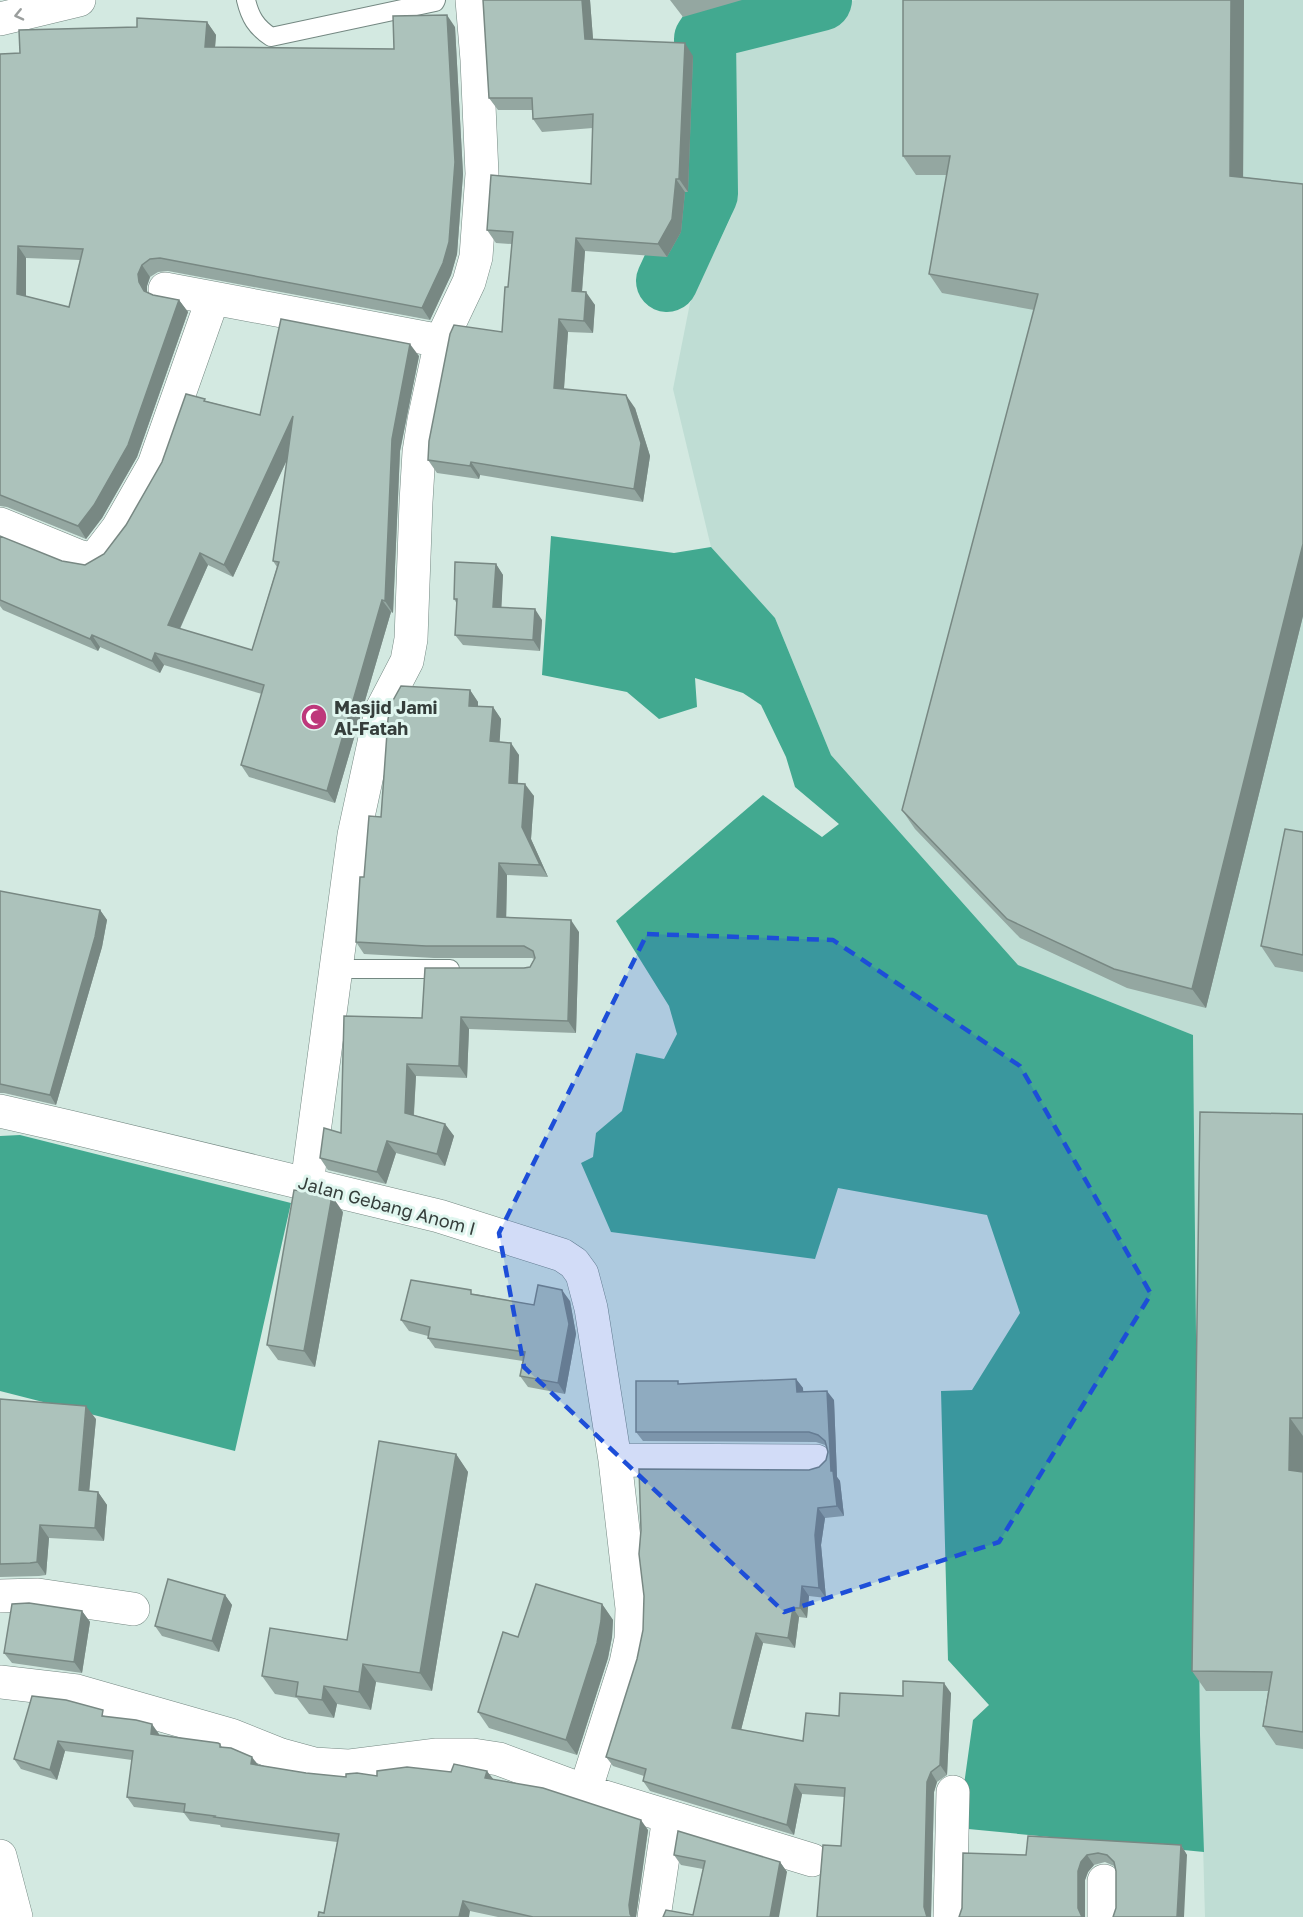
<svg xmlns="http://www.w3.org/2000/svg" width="1303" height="1917" viewBox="0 0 1303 1917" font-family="'Golos Text',sans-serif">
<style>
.built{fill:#bfddd4}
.water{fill:#42a990}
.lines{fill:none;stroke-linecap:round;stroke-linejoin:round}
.river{stroke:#42a990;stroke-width:62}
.service-casing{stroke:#748882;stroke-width:20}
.minor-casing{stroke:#748882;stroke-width:34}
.tertiary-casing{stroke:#748882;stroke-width:34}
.trunk-casing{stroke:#748882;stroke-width:34}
.service{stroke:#fff;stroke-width:18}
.minor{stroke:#fff;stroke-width:33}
.tertiary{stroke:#fff;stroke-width:33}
.trunk{stroke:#fff;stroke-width:33}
.wall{fill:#94a7a1;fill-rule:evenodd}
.shaded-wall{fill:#788883}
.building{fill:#acc2bb;stroke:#788883;stroke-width:1.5;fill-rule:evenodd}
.oneway{stroke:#9a9e9d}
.marked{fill:#1d4ed8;fill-opacity:0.2;stroke:#1d4ed8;stroke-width:4.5;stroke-dasharray:12 8;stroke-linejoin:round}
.labels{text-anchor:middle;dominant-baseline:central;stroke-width:6;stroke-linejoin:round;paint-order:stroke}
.poi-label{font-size:18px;font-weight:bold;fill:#353e3b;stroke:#e0f6ef;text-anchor:start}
.street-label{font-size:18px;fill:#353e3b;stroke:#e0f6ef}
</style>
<rect width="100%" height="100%" fill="#d3e9e1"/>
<path class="built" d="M856,0h447v1917h-98l-5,-182 -7,-700 -175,-70 -187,-210 -56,-137 -64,-71 -38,-158 17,-86 42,-88 4,-49 -1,-135 34,-14z"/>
<path class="water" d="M551,536l123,17 37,-6 64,71 56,137 187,210 175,70 7,700 4,117 -246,-24 15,-108 16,-15 -41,-45 -7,-269 31,-1 48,-77 -33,-98 -149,-27 -23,71 -204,-27 -30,-69 12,-6 3,-24 26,-22 14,-58 28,6 13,-25 -8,-28 -53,-85 147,-126 59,42 17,-13 -44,-37 -9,-30 -25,-52 -18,-12 -48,-15 2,29 -38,12 -32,-27 -85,-17z
M20,1135l271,68 -56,248 -235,-60v-255z"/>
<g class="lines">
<path class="river" d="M667,281l40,-87 -2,-155 8,-12 108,-27"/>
<defs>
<path id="service" d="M246,0c4,17 10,27 25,37l164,-35 1,-2
M337,969h113"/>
<path id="minor" d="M165,289l276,52
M0,524l78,32 12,3 8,-5 20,-26 36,-63 59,-167
M0,1111l70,16 369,89 123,39 12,8 8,11 9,34 24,152 17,148 -1,31 -5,24 -41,128
M307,1184l47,-349 23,-106 5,-20 25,-48 4,-22 5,-137 3,-50 5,-32 17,-79 28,-59 7,-25 6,-83 -5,-114 -5,-60
M615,1460l201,1
M0,1596l38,-1 95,14
M0,1682l77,9 154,44 50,20 33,9 34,2 87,-11h38l26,4 86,32 227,69
M654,1917l15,-100
M950,1917l3,-125
M1104,1917v-36"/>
<path id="tertiary" d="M0,1856l16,61"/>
<path id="trunk" d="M0,19l79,-19"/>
</defs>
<use href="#service" class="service-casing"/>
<use href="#minor" class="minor-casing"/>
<use href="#tertiary" class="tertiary-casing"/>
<use href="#trunk" class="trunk-casing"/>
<use href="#service" class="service"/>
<use href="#minor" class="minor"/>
<use href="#tertiary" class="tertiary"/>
<use href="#trunk" class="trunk"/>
</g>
<path class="wall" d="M483,0h107l3,39 100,17 -5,136h-3l-4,40 -14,25 -82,-6 -3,41 13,13 -2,28 -25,-1 -4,57 71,19 15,48 -7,46 -163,-27 -1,4 -42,-6 -9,-13 74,-128 6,-45 4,-43 -16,-1 -9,-13 104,-46 2,-56 -51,4 -9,-13v-9h-35l-9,-12z
M670,0h72l-59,17z
M903,0h341l-1,177 60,7v432l-97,392 -79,-20 -107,-50 -105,-109 -13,-19 132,-500 -92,-17 -13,-19 18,-99h-31l-13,-19z
M207,22l9,13 -1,12 179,2 61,-22 8,147 -6,80 -6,21 -21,45 -262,-49 -10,1 -8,5 -3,9v6l6,3 26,5 9,12 -51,145 -35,61 -16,21 -79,-32 -7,-1v-452l20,-1 117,-26zM26,258l54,2 -11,47 -43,-11z
M419,356l-19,95 -7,162 -2,-1 -56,191 -86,-26 -8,-12 21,-71 -98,-29 -4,8 -60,-26 -2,4 -95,-41 -3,-4v-70l62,25 23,4 19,-11 22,-29 80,-124 54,14zM287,460l-14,101 4,6 -25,83 -72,-21 28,-64 25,12z
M496,564l7,11 -2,32 41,13 -2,31 -77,-6 -8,-10 2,-31 -3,-5z
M470,690l8,12v5h15l8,12 -2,23 20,13 -1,29 16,12 -3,43 17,38 -41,-2 -1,42 73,15 -3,101 -107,-4 -2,49 -51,-2 -2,39 31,9 9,12 -9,30 -49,-13 -10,31 -58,-14 -8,-12 21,-25 81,-115 102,-50 6,-1 4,-8 -2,-1h-98l-70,-4 -8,-12 8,-65 17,-60z
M1303,832v140l-28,-5 -14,-21z
M0,891l100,19 7,10 -5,27 -46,158 -52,-12h-4z
M1303,1114v635l-27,-4 -13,-19 5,-35h-62l-14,-20z
M343,1212l-28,155 -37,-7 -11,-15z
M475,1294l59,11 36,-4 6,33 -11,60 -37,-7 -8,-11 3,-15 -88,-13 -7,-10v-2l-19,-5 -8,-11z
M796,1379l7,9v4l31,8 3,77 3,4 4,35 -19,2 -4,27 5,53 -17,-2 -2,22 -8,-1 -4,31 -32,-5 -22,87 62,11 36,-25 64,-20 48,-3 -4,82 -10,7 -3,10 -3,125h-114l24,-71 4,-49 -43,-3 -8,41 -144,-44 -7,-10 1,-5 -31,-10 -7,-9 203,-287 10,-3 7,-7 2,-8 -2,-6 -1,-1 -9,-3 -173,-1 -7,-9 44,-48z
M0,1399l96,20 -7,72 9,1 9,13 -3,36 -55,-3 -3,37 -7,1 -39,1z
M456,1454l12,18 -36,219 -56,-9 -5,28 -34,-6 -3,14 -25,-4 -12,-16 -22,-4 -13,-18 85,-36z
M225,1595l7,10 -13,47 -57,-16 -7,-10z
M602,1604l11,16 -1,17 -4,21 -31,97 -88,-27 -11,-16 40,-75z
M82,1611l8,11 -8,51 -70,-10 -8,-10z
M107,1716l52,18v1l61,9 2,3 36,18 48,8 40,4 31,-1 116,4 155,50 -12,87h-138l-28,-6 -146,2 13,-71 -116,-15 -1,-2 -30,-4 -6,-8 -50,-6 -7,-10 5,-37 -67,-9 -8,29 -36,-11 -7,-10z
M1181,1845l6,10 -71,53v-37l-2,-5 -9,-4 -11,3 -6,7 -3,8v37l-59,-62z
M674,1855l106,7 7,10 -94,43 10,-46 -22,-4z"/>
<path class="shaded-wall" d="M582,0h8l4,52 -9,-13z
M1231,0h13l-1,194 -13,-18z
M447,15l8,12 8,147 -6,80 -6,21 -21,45 -8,-12z
M207,22l9,13 -2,25 -9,-13z
M685,43l8,13 -5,136 -9,-13z
M676,179l9,13 -4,40 -14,25 -9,-13z
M576,238l9,13 -4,53 -9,-13z
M18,246l8,12v48l-9,-12z
M142,265l8,12 -3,9v9l-8,-13 -1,-8z
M586,292l9,13 -2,28 -9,-12z
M179,300l9,12 -51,145 -35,61 -16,21 -8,-13z
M559,319l9,13 -5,69 -9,-13z
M410,344l9,12 -19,95 -7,162 -8,-12 7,-162z
M626,395l9,13 15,48 -7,46 -9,-13z
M293,416l8,13 -68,148 -9,-12z
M471,462l9,13 -1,4 -9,-13z
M1303,544v72l-97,392 -14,-19z
M200,553l8,12 -32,72 -8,-12z
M496,564l7,11 -2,42 -8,-10z
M382,600l9,12 -56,191 -8,-12z
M535,609l7,11 -2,31 -7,-11z
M92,635l8,12 -2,4 -8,-12z
M155,653l9,12 -4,8 -8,-12z
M470,690l8,12v16l-9,-12z
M493,707l8,12 -2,34 -9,-12z
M511,743l8,12 -2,40 -8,-12z
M525,784l9,12 -3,43 17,38 -8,-12 -18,-38z
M499,863l8,12 -1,53 -9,-11z
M100,910l7,10 -5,27 -46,158 -6,-10z
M571,920l8,12 -3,101 -8,-12z
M461,1017l8,12 -2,49 -8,-12z
M407,1064l9,12 -3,49 -8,-12z
M445,1124l9,12 -9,30 -8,-12z
M387,1141l9,12 -10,31 -9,-12z
M332,1196l11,16 -28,155 -11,-16z
M562,1290l8,11 6,33 -11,60 -7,-11z
M796,1379l7,9 1,14 -7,-10z
M827,1391l7,9 3,77 3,4 4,35 -7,-10 -6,-35z
M86,1406l10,13 -8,85 -9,-14z
M1290,1418l13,18v53l-14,-19z
M456,1454l12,18 -36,219 -12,-18z
M98,1492l9,13 -3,36 -9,-13z
M818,1508l7,10 -4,27 5,53 -7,-10 -4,-53z
M40,1525l9,13 -3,37 -9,-13z
M802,1586l7,10 -2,22 -7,-10z
M225,1595l7,10 -13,47 -7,-11z
M602,1604l11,16 -1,17 -4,21 -31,97 -11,-15z
M793,1608l6,9 -4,31 -7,-10z
M82,1611l8,11 -8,51 -8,-11z
M756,1633l7,10 -24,95 -7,-10z
M363,1664l13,18 -5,28 -12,-18z
M944,1683l7,10 -4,82 -7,-10z
M324,1686l13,18 -3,14 -12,-18z
M152,1724l7,10 -2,10 -6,-10z
M58,1741l7,10 -8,29 -7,-10z
M252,1757l7,9 -8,-2z
M487,1771l7,9 -9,-2z
M931,1772l6,10 -3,10 -3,125h-4l-3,-10 3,-125z
M795,1784l7,10 -8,41 -7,-10z
M641,1820l7,10 -12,87h-4l-2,-3 -1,-9z
M1181,1845l6,10 -3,62h-7z
M1087,1855l7,10 -6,7 -3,8v37h-4l-3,-9v-37l3,-9z
M780,1862l7,10 -8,45h-9z
M463,1901l7,10 -1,6h-10z"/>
<path class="building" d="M483,0h99l3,39 100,4 -6,136h-3l-4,40 -14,25 -82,-6 -4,53 14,1 -2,29 -25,-2 -5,69 72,7 15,48 -7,46 -163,-27 -1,4 -42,-6 1,-19 21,-107 4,-9 48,7 3,-45h3l5,-55 -26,-2 4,-55 100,9 2,-70 -60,5 -1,-21h-43z
M903,0h328l-1,176 73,8v360l-111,445 -78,-20 -107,-50 -105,-109 136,-516 -109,-20 21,-118h-47z
M447,15l8,147 -6,80 -6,21 -21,45 -262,-50 -10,1 -8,6 -4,9 1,8 5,9 9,4 26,5 -51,145 -34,60 -16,21 -78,-31v-441l20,-1 -1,-23 118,-3v-9l70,4 -2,25 189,2 -1,-33zM18,246l65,3 -14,58 -52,-13z
M281,319l129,25 -18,95 -7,162 -3,-1 -55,191 -86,-26 23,-80 -109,-32 -3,8 -60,-26 -2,4 -90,-39v-64l62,25 23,4 19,-11 22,-29 36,-63 24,-68 19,5 -1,2 56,14zM293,416l-20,145 6,1 -27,88 -84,-25 32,-72 24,12z
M455,562l41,2 -3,43 42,2 -2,31 -78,-5 2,-36h-3z
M401,686l69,4 -1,16 24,1 -3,34 21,2 -2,40 16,1 -3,43 18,38 -41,-2 -2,54 74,3 -3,101 -107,-4 -2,49 -52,-2 -2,49 40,11 -8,30 -50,-13 -10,31 -57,-14 4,-30 17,5 3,-117 78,2 3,-50h99l6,-1 5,-9 -2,-7 -9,-5h-98l-70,-4 4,-65h4l5,-61 12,1 7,-98 3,-15z
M1285,829l18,3v123l-42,-9z
M0,891l100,19 -5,27 -45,158 -50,-11z
M1200,1112l103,2v304h-13l-1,52 14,2v260l-40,-6 9,-54 -80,-1z
M301,1189l31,7 -28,155 -37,-6 27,-155 7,1z
M411,1280l60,10v4l63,11 4,-20 24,5 7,34 -11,59 -38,-7 5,-24 -97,-14 2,-11 -29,-7z
M796,1379l1,13 30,-1 4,80h2l4,35 -19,2 -3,27 4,53 -17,-2 -2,22h-7l-5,30 -32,-5 -24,95 71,13 3,-28 33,3 1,-23 63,3v-15l41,2 -4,82 -9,7 -4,10 -3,125 3,10h-110l6,-72 18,1 4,-58 -50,-4 -8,41 -144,-44 3,-12 -40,-12 31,-98 6,-29 1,-34 -5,-42 2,-24 -2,-61 170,1 10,-3 7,-7 2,-8 -3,-11 -7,-6 -9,-3h-173v-51h42v3z
M0,1399l86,7 -7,84 19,2 -3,36 -55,-3 -3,37 -7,1 -30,1z
M379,1441l77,13 -36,219 -57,-9 -4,28 -35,-6 -2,14 -26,-4 2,-14 -36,-6 8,-48 77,12z
M168,1579l57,16 -13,46 -57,-15z
M536,1584l66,20 -1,17 -4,22 -31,97 -88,-28 25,-80 15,5z
M29,1603l53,8 -8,51 -70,-9 8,-49z
M32,1696l34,4 37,10 -1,6 34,4 16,4 -1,10 67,9 2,1v3l11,1 21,9 -1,7 55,9 40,4v-3l11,-1 20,3v-5l30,-4 44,5 3,-8 33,7 -2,7 58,10 98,32 -12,85 1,9 2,3h-99l-70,-16 -4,16h-141l1,-5 5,1 15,-79 -125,-17 1,-1 -31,-4 1,-8 -58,-7 6,-46 -75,-10 -8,29 -36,-11z
M678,1831l102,31 -10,55h-107l3,-7 27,5 12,-54 -31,-6z
M1028,1836l153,9 -4,72h-64l3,-9v-37l-2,-9 -7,-7 -9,-2 -11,2 -6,7 -3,9v37l4,9h-123l3,-9 1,-55 63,2z"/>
<defs><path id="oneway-chevron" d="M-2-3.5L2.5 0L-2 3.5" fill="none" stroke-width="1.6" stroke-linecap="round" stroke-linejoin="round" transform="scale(1.5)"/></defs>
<use class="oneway" href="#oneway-chevron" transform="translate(19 15) rotate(167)"/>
<path class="marked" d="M647,934l186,6 187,126 131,228 -152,248 -215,70 -260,-245 -25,-134z"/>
<defs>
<symbol id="mosque-disc" viewBox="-11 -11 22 22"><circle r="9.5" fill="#be387b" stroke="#e0f6ef"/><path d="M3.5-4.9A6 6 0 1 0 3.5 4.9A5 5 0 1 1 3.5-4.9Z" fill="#fff"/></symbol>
</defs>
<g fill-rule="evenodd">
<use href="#mosque-disc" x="299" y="702" width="30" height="30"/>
</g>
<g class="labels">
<g class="poi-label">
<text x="334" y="707">Masjid Jami<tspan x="334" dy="21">Al-Fatah</tspan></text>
</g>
<g class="street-label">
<text transform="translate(387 1205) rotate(15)">Jalan Gebang Anom I</text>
</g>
</g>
</svg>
